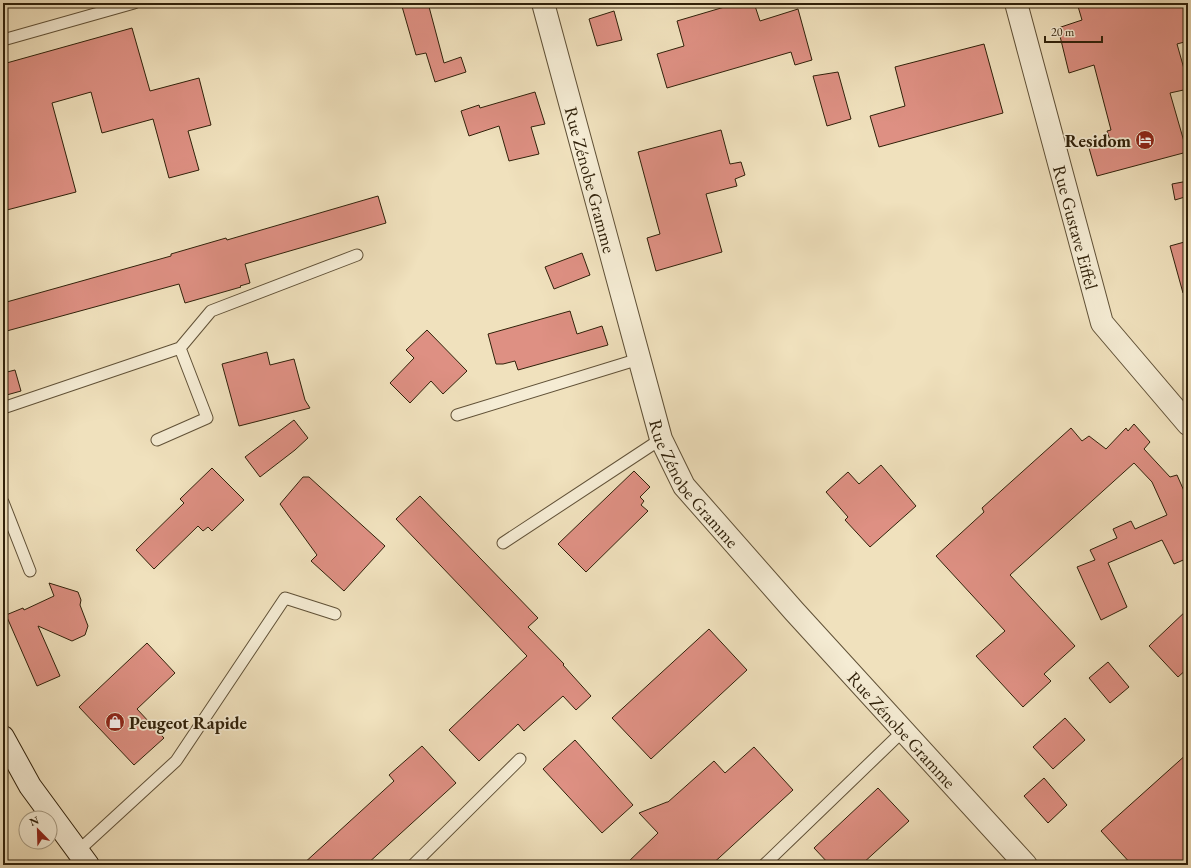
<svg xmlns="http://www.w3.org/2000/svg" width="1191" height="868" viewBox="0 0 1191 868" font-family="'EB Garamond',serif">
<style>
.building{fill:#de9083;stroke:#30210a}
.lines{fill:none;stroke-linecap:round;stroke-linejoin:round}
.service-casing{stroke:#605137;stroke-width:13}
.minor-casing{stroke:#605137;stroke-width:24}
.secondary-casing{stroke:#30210a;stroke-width:24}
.service{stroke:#f5ecd4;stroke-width:11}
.minor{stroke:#f5ecd4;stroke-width:22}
.secondary{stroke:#f5ecd4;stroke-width:22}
.labels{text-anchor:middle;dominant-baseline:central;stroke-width:3.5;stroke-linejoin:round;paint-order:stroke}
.poi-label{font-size:18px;font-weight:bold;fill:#30210a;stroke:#f5ecd4;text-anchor:end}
.street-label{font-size:18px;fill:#30210a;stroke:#f5ecd4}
</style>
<rect width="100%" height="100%" fill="#f0e1bd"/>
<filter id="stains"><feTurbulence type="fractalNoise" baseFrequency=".005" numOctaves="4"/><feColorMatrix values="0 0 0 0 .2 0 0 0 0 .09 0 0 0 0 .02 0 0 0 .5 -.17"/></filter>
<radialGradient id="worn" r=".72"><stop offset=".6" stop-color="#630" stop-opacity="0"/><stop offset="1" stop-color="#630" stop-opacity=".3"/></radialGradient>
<path class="building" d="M401,3h27l16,60 17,-6 5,15 -31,10 -9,-29 -10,2z
M738,3h16l6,18 38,-12 14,51 -17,5 -4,-13 -124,36 -10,-34 27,-8 -7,-25z
M1077,3h107l4,14v24l-11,3 11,39v6l-18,4 17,59 -90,24 -8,-28 22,-5 -4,-12 4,-1 -17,-65 -25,8 -11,-45 24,-8z
M614,11l8,29 -25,6 -8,-27z
M132,28l18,63 49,-13 12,47 -23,6 11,39 -30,8 -16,-59 -51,14 -11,-41 -39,11 24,89 -73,19v-147z
M984,44l19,69 -124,34 -9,-31 35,-10 -10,-39z
M838,72l13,47 -24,7 -14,-50z
M535,92l10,32 -14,3 8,27 -30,7 -10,-35 -30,10 -8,-25 18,-6 1,3z
M721,130l9,34 11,-2 4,13 -10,4 2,7 -31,8 16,58 -66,19 -9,-33 13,-4 -22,-82z
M1188,181v15l-13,4 -3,-16z
M378,196l8,27 -141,41 5,19 -10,3 1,1 -56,16 -6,-19 -176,48v-29l168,-47v-2l55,-16 1,2z
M1188,241v52h-5l-13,-47z
M582,253l8,22 -36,14 -9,-22z
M570,311l7,23 25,-8 6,19 -90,25 -3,-9 -12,3h-7l-8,-30z
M427,330l40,41 -24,23 -12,-13 -21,22 -20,-20 24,-25 -8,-8z
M267,352l3,13 24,-6 11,41 5,8 -71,18 -17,-62z
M15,370l6,21 -18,5v-23z
M294,420l14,18 -13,12 -35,27 -15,-20z
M1134,424l16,18 -6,7 26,28 7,-2 11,25v58l-14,6 -12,-24 -54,23 19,44 -26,13 -24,-53 18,-7 -5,-10 27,-12 -4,-9 18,-8 4,8 32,-14 -15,-33 -18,-19 -124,112 65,71 -31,28 7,7 -28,26 -47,-51 29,-25 -69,-75 48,-44 -2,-4 89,-80 11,13 7,-5 17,13 20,-21 2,3z
M881,465l35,41 -46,41 -25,-27 3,-3 -22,-25 22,-20 11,12z
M212,468l32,32 -32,31 -4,-4 -5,4 -5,-5 -44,43 -18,-19 48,-47 -4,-4z
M634,471l16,16 -10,10 4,4 -3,4 7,6 -62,61 -28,-28z
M303,477h6l76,69 -41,45 -33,-30 6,-6 -37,-51z
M420,496l118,122 -10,9 36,37 -1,1 28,31 -15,14 -13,-14 -39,35 -6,-7 -39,37 -30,-31 78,-74 -131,-137z
M49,583l29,9 3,8 -1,5 8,21 -3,9 -13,6 -34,-15 22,50 -23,10 -31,-71 17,-7 1,2 30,-14z
M1188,609v59l-10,9 -29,-31z
M709,629l38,41 -96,89 -39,-41z
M147,643l28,30 -38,36 27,29 -30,27 -55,-58z
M1108,662l21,25 -19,16 -21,-25z
M1065,718l20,22 -32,29 -20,-22z
M575,740l58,65 -31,28 -59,-64z
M422,746l34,37 -90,82h-64l92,-84 -5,-6z
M754,747l39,43 -73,67 -9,8h-86l33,-32 -19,-20 28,-11h1l46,-41 11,12z
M1188,753v112h-56l-31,-34z
M1044,778l23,27 -19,18 -24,-27z
M878,788l31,33 -48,44h-31l-16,-17z"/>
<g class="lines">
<defs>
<path id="service" d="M3,40l131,-37
M180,348l31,-37 146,-56
M3,408l177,-60 27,70 -50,22
M457,415l182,-56
M3,502l27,69
M503,543l158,-104
M78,851l98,-90 109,-163 50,16
M413,865l107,-106
M764,865l139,-134"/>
<g id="minor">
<path id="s1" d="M543,3l118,436 23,47 110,125 232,254"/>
<path id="s2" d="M1016,3l86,320 86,101"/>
</g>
<path id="secondary" d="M3,737l27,49 58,79"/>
</defs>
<use href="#service" class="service-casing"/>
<use href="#minor" class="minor-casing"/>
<use href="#secondary" class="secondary-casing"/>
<use href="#service" class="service"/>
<use href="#minor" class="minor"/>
<use href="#secondary" class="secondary"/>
</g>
<defs>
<symbol id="hotel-disc" viewBox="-11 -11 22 22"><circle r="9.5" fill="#8f2418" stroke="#f5ecd4"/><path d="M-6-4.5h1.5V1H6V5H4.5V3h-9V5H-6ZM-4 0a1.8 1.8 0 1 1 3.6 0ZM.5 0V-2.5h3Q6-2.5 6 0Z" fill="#fff"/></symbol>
<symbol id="shop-disc" viewBox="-11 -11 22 22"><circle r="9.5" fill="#8f2418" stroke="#f5ecd4"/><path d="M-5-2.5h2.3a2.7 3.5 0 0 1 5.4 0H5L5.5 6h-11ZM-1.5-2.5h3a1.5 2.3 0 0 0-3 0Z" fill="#fff"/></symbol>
</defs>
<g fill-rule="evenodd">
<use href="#hotel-disc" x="1134" y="129" width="22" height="22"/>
<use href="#shop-disc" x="104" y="711" width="22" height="22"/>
</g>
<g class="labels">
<g class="poi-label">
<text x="1131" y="140">Residom</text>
<text x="129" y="722" text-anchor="start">Peugeot Rapide</text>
</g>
<g class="street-label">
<text stroke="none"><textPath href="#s1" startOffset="183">Rue Zénobe Gramme</textPath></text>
<text stroke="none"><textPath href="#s2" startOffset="232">Rue Gustave Eiffel</textPath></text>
<text stroke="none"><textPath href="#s1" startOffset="507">Rue Zénobe Gramme</textPath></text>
<text stroke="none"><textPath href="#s1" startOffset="831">Rue Zénobe Gramme</textPath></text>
</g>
</g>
<rect width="1191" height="868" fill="none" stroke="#f0e1bd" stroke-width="16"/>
<rect x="4" y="4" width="1183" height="860" fill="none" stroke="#30210a" stroke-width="2"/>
<rect x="8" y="8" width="1175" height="852" fill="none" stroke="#30210a"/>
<g transform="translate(38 830) rotate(337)"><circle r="19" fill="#f5ecd4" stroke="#a69b83"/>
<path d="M0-3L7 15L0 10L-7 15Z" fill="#8f2418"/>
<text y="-6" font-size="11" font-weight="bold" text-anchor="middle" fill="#30210a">N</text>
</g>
<path d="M1045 36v6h57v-6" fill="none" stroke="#30210a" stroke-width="2"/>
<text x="1051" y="36" font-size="12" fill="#30210a" stroke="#f5ecd4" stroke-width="3" paint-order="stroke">20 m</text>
<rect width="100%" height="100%" filter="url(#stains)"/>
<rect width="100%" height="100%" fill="url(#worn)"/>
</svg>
